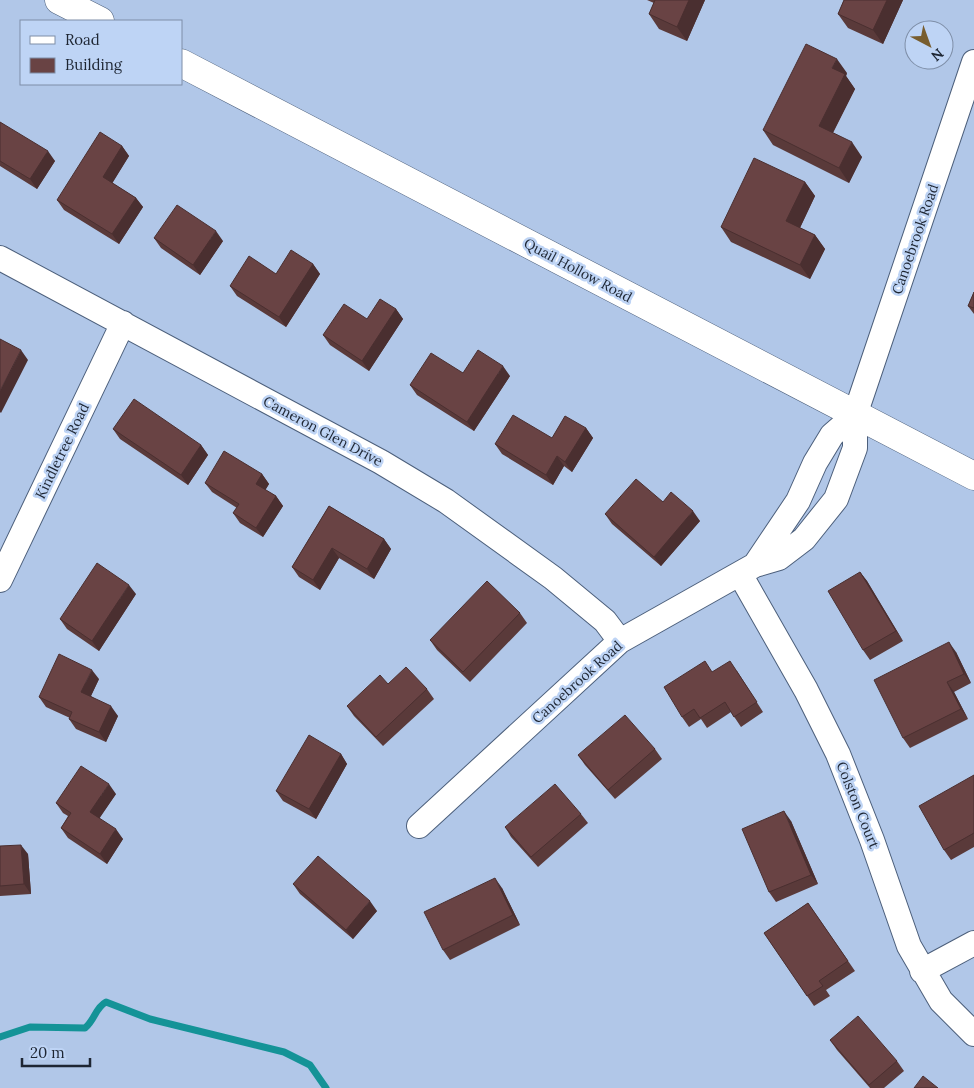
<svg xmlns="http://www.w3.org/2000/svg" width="974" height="1088" viewBox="0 0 974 1088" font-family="Lora,serif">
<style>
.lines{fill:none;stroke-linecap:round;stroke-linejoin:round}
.stream{stroke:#149397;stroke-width:7}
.street-casing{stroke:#4c5f7b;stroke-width:26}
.secondary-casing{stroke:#4c5f7b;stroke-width:29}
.street{stroke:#fff;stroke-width:24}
.secondary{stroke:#fff;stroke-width:28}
.wall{fill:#5a3a3a}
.shaded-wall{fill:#4a2f30}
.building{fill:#694344;stroke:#4a2f30}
.labels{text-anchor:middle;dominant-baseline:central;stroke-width:5;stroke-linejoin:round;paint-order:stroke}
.street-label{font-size:14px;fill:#1e2633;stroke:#bed4f5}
</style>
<rect width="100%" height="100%" fill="#b1c7e8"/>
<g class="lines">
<path class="stream" d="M0,1037l30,-10 55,1c10,-8 10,-20 21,-26l44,17 134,33 26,13 16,23"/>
<defs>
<path id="street" d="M0,258l381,204 65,39 107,77 52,43 15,20
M755,565l43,-64 17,-38 17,-28 23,-20
M740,574l66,116 32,64 34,86 37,106 32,55 33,33
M0,580l123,-257
M419,826l201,-185 135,-76 24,-7 25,-19 32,-40 19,-51v-33l119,-353
M922,971l52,-28"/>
<path id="secondary" d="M59,0l41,21
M181,63l793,413"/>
</defs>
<use href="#street" class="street-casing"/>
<use href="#secondary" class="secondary-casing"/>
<use href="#street" class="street"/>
<use href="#secondary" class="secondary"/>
</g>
<path class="wall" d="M647,0h58l-18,41 -28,-12 -10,-15 5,-11z
M844,0h59l-20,44 -35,-16 -10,-14z
M847,73l-1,3 9,13 -22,44 29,24 -13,26 -76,-38 -10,-15z
M0,122l55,39 -18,28 -37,-23z
M122,146l7,10 -17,27 24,15 7,9 -24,37 -55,-34 -7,-10z
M805,182l10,14 -15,32 15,7 10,14 -15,30 -79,-37 -10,-15z
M154,238l69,3 -23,34 -39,-27z
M313,264l7,10 -34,53 -49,-31 -7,-10z
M974,292v22l-6,-8z
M396,309l7,10 -34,52 -39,-26 -7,-10 44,-16z
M463,373l47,3 -36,55 -57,-36 -7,-10z
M586,428l7,10 -21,34 -8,-6 -11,19 -51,-31 -7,-10 57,-6z
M113,429l88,16 7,10 -20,30 -68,-46z
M262,474l7,10 -4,6 11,6 7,10 -20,31 -23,-14 -7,-10 4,-5 -25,-16 -7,-9z
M663,502l37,19 -39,45 -49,-42 -7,-10z
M329,506l55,33 7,10 -17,30 -35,-21 -19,32 -21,-13 -7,-10z
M860,572l7,9 36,60 -33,19 -7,-10z
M136,594l-37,57 -32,-22 -7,-10z
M520,613l7,10 -57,59 -33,-32 -7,-10z
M956,652l15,31 -17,9 14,27 -58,29 -7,-10z
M737,671l26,41 -22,15 -10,-15 -24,16 -6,-9 -12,8 -7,-10 31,-45z
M99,679l-8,17 27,20 -12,26 -30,-13 -7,-10 1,-1 -24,-11 -7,-10z
M388,684l39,5 7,10 -51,47 -29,-30 -7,-10z
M655,749l7,10 -47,40 -30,-34 -7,-10z
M341,754l6,10 -31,55 -33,-18 -7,-10z
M974,775v72l-23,13 -7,-10z
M116,794l-17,24 24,21 -16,25 -39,-26 -7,-10 7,-12 -5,-3 -7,-10z
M581,814l7,9 -50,44 -27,-30 -6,-10z
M791,821l27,63 -42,18 -7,-10z
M0,846l28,8 3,40 -31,2z
M293,884l84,27 -24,28 -53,-45z
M502,888l18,37 -70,35 -7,-10z
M808,903l47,68 -29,19 4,6 -16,10 -50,-73z
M830,1040l67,21 7,10 -20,17h-14l-33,-38z"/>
<path class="shaded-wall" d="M689,0h16l-18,41 -10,-14z
M887,0h16l-20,44 -10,-14z
M837,59l10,14 -1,3 9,13 -26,51 -10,-14 13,-58z
M852,142l10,15 -13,26 -10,-15z
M122,146l7,10 -19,31 -7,-10z
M48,151l7,10 -18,28 -7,-10z
M805,182l10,14 -19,40 -10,-15z
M136,198l7,9 -24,37 -7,-10z
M216,231l7,10 -23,34 -7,-10z
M815,235l10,14 -15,30 -10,-14z
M313,264l7,10 -34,53 -7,-10z
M396,309l7,10 -34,52 -7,-10z
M21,350l7,10 -27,53 -1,-1v-21z
M503,366l7,10 -36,55 -7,-9z
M586,428l7,10 -21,34 -7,-10z
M201,445l7,10 -20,30 -7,-10z
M557,456l7,10 -11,19 -7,-10z
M262,474l7,10 -6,10 -7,-10z
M276,496l7,10 -20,31 -7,-9z
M693,511l7,10 -39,45 -7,-9z
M384,539l7,10 -17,30 -7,-10z
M332,548l7,10 -19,32 -7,-10z
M860,572l7,9 36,60 -7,-10z
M129,585l7,9 -37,57 -7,-10z
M949,642l7,10 15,31 -7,-9z
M92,670l7,9 -11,23 -7,-10z
M947,682l7,10 14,27 -7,-10z
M111,706l7,10 -12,26 -7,-10z
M341,754l6,10 -31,55 -7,-10z
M109,784l7,10 -19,28 -7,-10z
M784,811l7,10 27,63 -7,-9z
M116,829l7,10 -16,25 -7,-10z
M21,845l7,9 3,40 -7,-10z
M495,878l7,10 18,37 -7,-10z
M370,901l7,10 -24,28 -7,-9z"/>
<path class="building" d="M655,0h34l-12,27 -28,-13z
M844,0h43l-14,30 -35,-16z
M806,44l31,15 -5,9 13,6 -26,52 33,16 -13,26 -76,-38z
M0,122l48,29 -18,28 -30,-18z
M100,132l22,14 -19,31 33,21 -24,36 -55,-34z
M754,158l51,24 -19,39 29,14 -15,30 -79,-38z
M177,205l39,26 -23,34 -39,-27z
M291,250l22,14 -34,53 -49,-31 19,-30 27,18z
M974,292v16l-6,-2z
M380,299l16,10 -34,52 -39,-26 21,-31 23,15z
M0,339l21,11 -21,41z
M478,350l25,16 -36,56 -57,-37 21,-32 32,20z
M134,399l67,46 -20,30 -68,-46z
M513,415l39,23 13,-22 21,12 -21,34 -8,-6 -11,19 -51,-31z
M224,451l38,23 -6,10 20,12 -20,32 -23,-15 6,-9 -34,-21z
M636,479l27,23 8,-10 22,19 -39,46 -49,-43z
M329,506l55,33 -17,30 -35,-21 -19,32 -21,-13z
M97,563l32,22 -37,56 -32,-22z
M860,572l36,59 -33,19 -35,-59z
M487,581l33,32 -57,59 -33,-32z
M949,642l15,32 -17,8 14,27 -58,29 -29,-58z
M59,654l33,16 -11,22 30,14 -12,26 -30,-13 3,-7 -33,-15z
M705,661l7,11 18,-11 27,41 -23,15 -9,-15 -25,16 -6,-9 -12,8 -18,-30z
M406,667l21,22 -51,48 -29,-31 33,-31 8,9z
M625,715l30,34 -47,41 -30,-35z
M309,735l32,19 -32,55 -33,-18z
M81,766l28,18 -19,28 26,17 -16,25 -39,-26 10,-15 -15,-10z
M974,775v58l-30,17 -25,-44z
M555,784l26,30 -50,43 -26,-30z
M784,811l27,64 -42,17 -27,-63z
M21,845l3,39 -24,2v-40z
M318,856l52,45 -24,29 -53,-46z
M495,878l18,37 -70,35 -19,-38z
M808,903l40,58 -29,20 4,5 -16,10 -43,-63z
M858,1016l39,45 -28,24 -39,-45z
M923,1076l15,12h-24z"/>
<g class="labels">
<g class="street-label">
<text transform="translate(915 239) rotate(-71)">Canoebrook Road</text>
<text transform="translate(578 270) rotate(28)">Quail Hollow Road</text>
<text transform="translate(323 431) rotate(28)">Cameron Glen Drive</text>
<text transform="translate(62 451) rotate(-64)">Kindletree Road</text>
<text transform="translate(577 682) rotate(-42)">Canoebrook Road</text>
<text transform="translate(858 805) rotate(68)">Colston Court</text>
</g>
</g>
<rect x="20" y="20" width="162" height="65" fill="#bed4f5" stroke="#7e8ea7"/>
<rect x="30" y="36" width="25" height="8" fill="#ffffff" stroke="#7e8ea7"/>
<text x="65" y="45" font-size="15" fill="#1e2633">Road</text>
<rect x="30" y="58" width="25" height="15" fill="#694344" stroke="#7e8ea7"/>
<text x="65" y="70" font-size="15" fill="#1e2633">Building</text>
<g transform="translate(929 45) rotate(139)"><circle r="24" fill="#bed4f5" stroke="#7e8ea7"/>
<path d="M0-4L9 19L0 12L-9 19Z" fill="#785d2f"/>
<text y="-8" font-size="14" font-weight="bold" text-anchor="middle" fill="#1e2633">N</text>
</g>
<path d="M22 1058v8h68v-8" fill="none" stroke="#1e2633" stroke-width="2.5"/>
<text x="30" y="1058" font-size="15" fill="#1e2633" stroke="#bed4f5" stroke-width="4" paint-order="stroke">20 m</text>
</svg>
